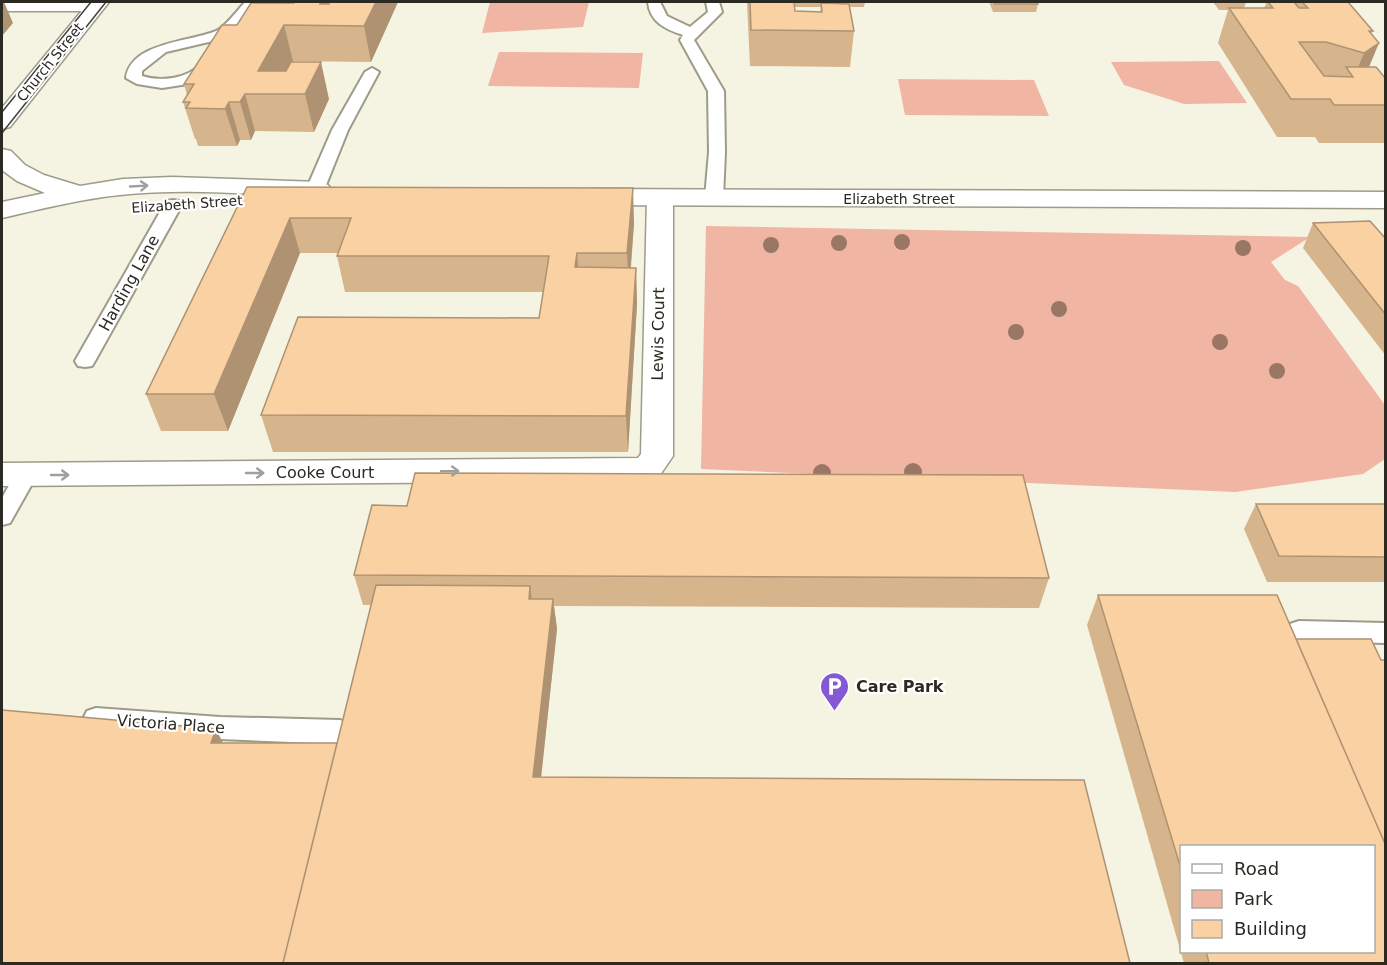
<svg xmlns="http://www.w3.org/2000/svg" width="1387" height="965" viewBox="0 0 1387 965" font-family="'DejaVu Sans',sans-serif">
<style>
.green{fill:#f1b5a3}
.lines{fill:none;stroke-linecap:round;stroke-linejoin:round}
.service-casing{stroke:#9d9c8a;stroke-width:4}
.minor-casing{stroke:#9d9c8a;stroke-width:3}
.tertiary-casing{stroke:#9d9c8a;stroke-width:3}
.secondary-casing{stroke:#9d9c8a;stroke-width:3}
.service{fill:#fff;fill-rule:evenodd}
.minor{fill:#fff;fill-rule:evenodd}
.tertiary{fill:#fff;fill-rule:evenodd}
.secondary{fill:#fff;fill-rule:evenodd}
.tram{stroke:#43423a;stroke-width:1.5}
.tree{fill:#9a7665}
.wall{fill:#d6b48c;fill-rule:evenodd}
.shaded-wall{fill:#ae9272}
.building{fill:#f9d1a3;stroke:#ae9272;stroke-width:1.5}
.oneway{stroke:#9f9f9c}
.labels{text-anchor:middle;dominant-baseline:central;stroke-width:4.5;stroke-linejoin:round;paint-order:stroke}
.far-street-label{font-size:14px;fill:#2a2a23;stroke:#fff}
.street-label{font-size:16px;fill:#2a2a23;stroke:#fff}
.poi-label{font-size:16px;font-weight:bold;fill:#2a2a23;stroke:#fff;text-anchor:start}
</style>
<rect width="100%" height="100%" fill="#f5f3e1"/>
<path class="green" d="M490,2h99l-6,25 -101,6z
M499,52l144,1 -4,35 -151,-2z
M1219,61l28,42 -63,1 -60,-19 -13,-23z
M898,79l136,1 15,36 -144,-1z
M706,226l604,11 -39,25 14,18 13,6 87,119v54l-22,15 -128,18 -534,-23z"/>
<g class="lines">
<defs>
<path id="service" d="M245,2h13l-28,32 -12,28 -12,13 -18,9 -26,4 -25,-4 -11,-6c5,-36 64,-36 90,-47 7,-2 23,-22 29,-29zM213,41c-3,7 -5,16 -11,22 -14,16 -41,19 -60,13v-5l24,-19z
M648,2h12l7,14 23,11 18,-15 -2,-10h13l3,10 -28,28 30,51 1,61 -2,46 -3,4h-12l-3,-4 4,-46 -1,-61 -28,-51 3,-5c-18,-6 -33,-13 -35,-33z
M372,68l7,4 -31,58 -24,60 -3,4h-12l-3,-4 26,-60 33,-58z
M173,200l6,1 3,4 -87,156 -3,5 -7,1 -7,-1 -3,-5 89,-156 3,-4z
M26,467l8,2 3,6 -27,48 -8,2v-27l16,-29z
M1299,621l87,2v20l-87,-2 -9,-3 -4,-7 4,-7z
M96,708l124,9 120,3 10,4 4,8 -4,8 -10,4 -120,-5 -124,-9 -9,-3 -4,-8 4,-8z"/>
<path id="minor" d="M2,2h102l2,3 -3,4 -7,2h-94z
M660,190l9,3 4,5v258l-13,19 -28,6 -630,5v-23l636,-5 3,-4 6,-256 4,-5z"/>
<path id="tertiary" d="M2,149l9,2 14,14 19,10 36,11 43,-7 49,-2 147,5 9,3 4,5 -4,5 -9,3c-66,-4 -133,-10 -199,-3 -40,4 -79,14 -118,23v-16l43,-9 -28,-12 -15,-11z
M589,189l797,3v16l-797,-3 -9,-3 -4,-5 4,-5z"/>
<path id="secondary" d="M89,2h20l-99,125 -8,2v-21z"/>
</defs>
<use href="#service" class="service-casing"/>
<use href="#minor" class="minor-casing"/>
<use href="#tertiary" class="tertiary-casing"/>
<use href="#secondary" class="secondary-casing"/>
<use href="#service" class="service"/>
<use href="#minor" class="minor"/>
<use href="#tertiary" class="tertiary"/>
<use href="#secondary" class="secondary"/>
<path class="tram" d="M2,112l89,-110
M2,133l104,-131"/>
</g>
<g class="tree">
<circle cx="902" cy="242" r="8"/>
<circle cx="839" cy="243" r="8"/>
<circle cx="771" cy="245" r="8"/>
<circle cx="1243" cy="248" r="8"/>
<circle cx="1059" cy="309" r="8"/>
<circle cx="1016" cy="332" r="8"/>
<circle cx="1220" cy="342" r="8"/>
<circle cx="1277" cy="371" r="8"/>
<circle cx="913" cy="472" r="9"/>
<circle cx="822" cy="473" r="9"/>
</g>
<path class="wall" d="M329,2l-2,2h2l1,-2h68l-27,60 -78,-1 36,38 -15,33 -59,-1 -4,9h-11l-3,6h-39l-2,-7h-1l-12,-37 4,-7 -3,-11 53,-59 57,-22z
M747,2h118l-1,5h-15l5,24 -4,36 -100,-1zM794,7h27l-1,5 -25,-1z
M989,2h48l1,2 -2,8h-43z
M1213,2h135l25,29 -2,3 -3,33 18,12v64h-67l-4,-6h-38l-59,-94 10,-33h-9zM1246,2h19l1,2 -2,4h-20z
M247,187l387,36 -3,45h5l1,36 -9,148h-355l-12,-37 278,-97 4,-26h-198l-8,-36 1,-3h-38l-72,178h-67l-15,-37z
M1313,223l73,16v117l-83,-108z
M1256,504h130v78h-119l-23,-53z
M354,575l695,3 -10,30 -485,-2 3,23 -16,148 -318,-34h114l34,-138h-8z
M1098,595l198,44 85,21 5,303h-202l-97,-338zM1182,846l192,105h-192z"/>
<path class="shaded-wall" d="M4,2l9,21 -11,13v-31z
M321,2h8l-3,4 -6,-2z
M376,2h22l-27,60 -7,-36z
M284,25l9,36 -18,33 -17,-23z
M1379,43l-15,36 -15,11 15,-37z
M321,62l8,37 -15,33 -9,-38z
M245,94l10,37 -4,9 -11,-38z
M229,102l11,38 -3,6 -12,-37z
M633,188l1,35 -5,65 -2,-35z
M290,218l10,35 -72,178 -14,-37z
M577,253l3,35 -5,-21z
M636,268l1,36 -9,148 -2,-36z
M530,586l4,30 -5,-17z
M553,599l4,30 -19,177 -5,-29z
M216,729l12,24 -17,-10z"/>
<path class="building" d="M295,2h26l-1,2h9l1,-2h46l-12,24 -80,-1 -26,46h28l5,-9h30l-16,32h-60l-5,8h-11l-4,7 -39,-1 4,-6h-7l11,-18h-10l38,-59h15l14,-22h43z
M750,2h44l1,9 27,1 -1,-9 28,1 5,27 -103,-1z
M994,2h43l1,2h-43z
M1268,2h26l5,6h9l-6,-6h46l25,29h-4l10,12 -15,10 -38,-11h-27l25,34 29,1 -7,-10h30l10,12v26h-52l-4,-6h-39l-62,-91h44z
M247,187l386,1 -6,65h-50l-2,14 61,1 -10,148 -365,-1 37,-98 241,1 10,-62h-212l14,-38h-61l-76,176h-68z
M1370,221l16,18v76l-73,-92z
M415,473l608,2 26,103 -695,-3 18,-70 35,1z
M1256,504h130v53l-107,-1z
M376,585l154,1 -1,13h24l-20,178 551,3 46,183h-847z
M1098,595h179l109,251v117h-177l-3,-12h168v-105h-192v26z
M1296,639h75l10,21h5v186z
M2,710l214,19 -5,14h126l-54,220h-281z"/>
<defs><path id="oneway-shaft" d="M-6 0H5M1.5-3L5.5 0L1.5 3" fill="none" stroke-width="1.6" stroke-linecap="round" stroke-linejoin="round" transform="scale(1.5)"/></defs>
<g class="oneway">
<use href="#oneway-shaft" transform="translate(139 186) rotate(-3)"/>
<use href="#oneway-shaft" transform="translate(450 471) rotate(-1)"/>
<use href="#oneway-shaft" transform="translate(255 473)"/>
<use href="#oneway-shaft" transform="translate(60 475)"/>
</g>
<defs>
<symbol id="parking-pin" viewBox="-11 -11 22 30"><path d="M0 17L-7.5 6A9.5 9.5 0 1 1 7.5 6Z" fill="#8559d3" stroke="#fff"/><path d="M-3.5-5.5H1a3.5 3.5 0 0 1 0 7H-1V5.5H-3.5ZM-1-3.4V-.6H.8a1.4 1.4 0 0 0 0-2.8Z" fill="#fff"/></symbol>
</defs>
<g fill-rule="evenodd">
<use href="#parking-pin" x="818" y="670" width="33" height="45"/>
</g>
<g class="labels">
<g class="far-street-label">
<text transform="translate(50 62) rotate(-51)">Church Street</text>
<text x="899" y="199">Elizabeth Street</text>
<text transform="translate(187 204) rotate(-4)">Elizabeth Street</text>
</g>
<g class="street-label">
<text transform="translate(129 283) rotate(-61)">Harding Lane</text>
<text transform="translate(658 334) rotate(-89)">Lewis Court</text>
<text x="325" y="472">Cooke Court</text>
<text transform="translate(171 724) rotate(4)">Victoria Place</text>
</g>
<g class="poi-label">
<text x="856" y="686">Care Park</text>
</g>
</g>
<rect width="1387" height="965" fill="none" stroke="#2a2a23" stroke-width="6"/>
<rect x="1180" y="845" width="195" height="108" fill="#ffffff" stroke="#aaaaa7" stroke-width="1.5"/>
<rect x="1192" y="864" width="30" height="9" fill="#ffffff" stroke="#aaaaa7" stroke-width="1.5"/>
<text x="1234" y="875" font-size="18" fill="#2a2a23">Road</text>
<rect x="1192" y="890" width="30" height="18" fill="#f1b5a3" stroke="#aaaaa7" stroke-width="1.5"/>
<text x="1234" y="905" font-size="18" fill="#2a2a23">Park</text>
<rect x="1192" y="920" width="30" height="18" fill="#f9d1a3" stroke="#aaaaa7" stroke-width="1.5"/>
<text x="1234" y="935" font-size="18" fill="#2a2a23">Building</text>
</svg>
